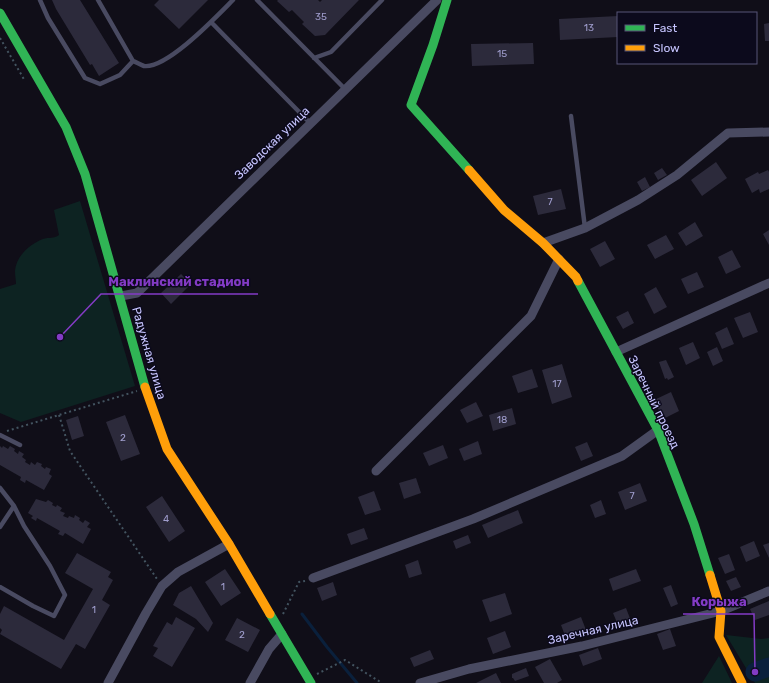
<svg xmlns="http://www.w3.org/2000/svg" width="769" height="683" viewBox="0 0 769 683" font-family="Rubik,sans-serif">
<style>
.green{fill:#0d2322}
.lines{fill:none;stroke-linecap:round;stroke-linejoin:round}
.stream{stroke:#0a203c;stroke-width:3}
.river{stroke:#0a203c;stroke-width:19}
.building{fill:#2c2a3b}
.path{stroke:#435460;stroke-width:2;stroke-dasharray:2 3;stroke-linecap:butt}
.lane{stroke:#494a61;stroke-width:4.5}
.street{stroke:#494a61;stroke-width:9}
.fast{stroke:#30b455;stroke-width:9}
.slow{stroke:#ff9f0a;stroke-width:9}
.labels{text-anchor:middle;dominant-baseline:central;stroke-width:3;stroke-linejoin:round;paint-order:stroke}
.number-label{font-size:10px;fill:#a09ece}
.street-label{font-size:12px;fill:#c7c5ff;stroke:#0c0a1c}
.leader{fill:none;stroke:#833bc5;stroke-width:1.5}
.callout-dot{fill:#833bc5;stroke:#0c0a1c;stroke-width:1.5}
.callout-label{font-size:13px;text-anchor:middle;font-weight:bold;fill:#833bc5;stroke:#0c0a1c;stroke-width:3;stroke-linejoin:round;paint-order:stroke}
</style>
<rect width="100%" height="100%" fill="#100e18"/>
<path class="green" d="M80,201l55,185 -114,36 -21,-9v-124l16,-5c0,-4 -1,-8 -1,-13 1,-15 15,-27 28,-32 6,-2 11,0 16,-4l-5,-25z
M726,635l35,4 8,-1v45h-14z
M719,656l13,27h-30z"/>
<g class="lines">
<path class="stream" d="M302,614l25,33 30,36"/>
<path class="river" d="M755,672l14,-5"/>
</g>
<path class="building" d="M52,0h28l39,63 -20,13 -7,-12 -2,1 -34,-56z
M159,0h49l-29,29 -25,-24z
M278,0h40l2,2 2,-2h37l-34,35 -10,1 -13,-12 2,-2 -12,-12 -3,2 -12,-11z
M618,16v21l-58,3 -1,-21z
M769,23v18h-4l-1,-17z
M533,43l1,21 -62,2 -1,-22z
M716,162l11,16 -25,18 -11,-16z
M662,168l5,7 -9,5 -4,-7z
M768,170l1,2v17l-9,4 -1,-4 -7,4 -7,-14 13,-7 1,2z
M645,177l5,10 -8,4 -5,-9z
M561,189l5,20 -28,6 -5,-19z
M695,222l8,14 -17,10 -8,-13z
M769,230v15l-6,-11z
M666,235l8,14 -19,10 -8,-14z
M605,241l10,18 -15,8 -10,-18z
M732,250l9,17 -15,7 -8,-17z
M697,272l7,15 -16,7 -7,-15z
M181,274l10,10 -20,20 -10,-11z
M656,287l11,20 -13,7 -10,-20z
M628,311l6,12 -11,6 -7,-12z
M750,312l8,20 -15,6 -9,-20z
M727,327l7,17 -12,5 -7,-16z
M693,342l7,16 -14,7 -7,-17z
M717,347l6,14 -10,5 -6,-14z
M666,360l8,17 -6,3 -1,-2 -2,1 -6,-17z
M562,364l10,33 -20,7 -10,-34z
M532,369l6,18 -20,6 -6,-17z
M671,392l8,19 -16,8 -9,-19z
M476,402l7,14 -16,7 -7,-13z
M512,408l4,16 -23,7 -4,-16z
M125,415l15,39 -19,7 -15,-39z
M78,416l6,20 -12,4 -6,-20z
M478,441l4,13 -18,7 -5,-12z
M587,442l6,14 -12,5 -6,-14z
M443,445l5,13 -19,8 -6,-13z
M0,446l2,2 1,-2 5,3 2,-3 5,3 -1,2 4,3 1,-3 5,3 -2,3 4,3 -1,2 5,3 1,-3 4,3 2,-3 5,2 -1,2 4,3 1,-2 5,2 -2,5 3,2 -8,14 -18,-10 -1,3 -5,-3 1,-3 -21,-12z
M416,478l5,15 -17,6 -5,-16z
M640,483l7,18 -22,9 -7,-18z
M374,491l7,19 -16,5 -7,-18z
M162,496l23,35 -16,11 -23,-35z
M36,499l10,3 2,-2 5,3 -1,2 4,2 1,-2 5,3 -2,3 5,2 -2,3 5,2 1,-2 5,2 1,-3 5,3 -1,2 4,3 2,-3 5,3 -3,4 4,2 -8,15 -18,-11 -2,3 -5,-2 2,-3 -23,-13 -1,3 -5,-3 2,-2 -5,-3z
M601,500l5,14 -11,4 -5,-13z
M518,510l5,13 -35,15 -6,-13z
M364,528l4,11 -17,6 -4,-11z
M468,535l3,8 -15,6 -3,-8z
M754,541l6,15 -14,6 -6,-15z
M769,543v15l-6,-13z
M77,553l34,19 -3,5 5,3 -11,20 8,5 -25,44 -9,-5 -15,25 -61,-35 2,-4 -2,-2v-14l4,-8 60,34 29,-51 -28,-16z
M729,554l6,16 -10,4 -7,-16z
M418,560l4,14 -13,4 -4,-13z
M225,569l16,24 -20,13 -16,-24z
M636,569l5,12 -28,10 -4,-12z
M736,577l5,10 -10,4 -5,-10z
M333,582l4,13 -15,6 -5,-13z
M671,585l7,19 -7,3 -8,-19z
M191,586l22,37 -5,9 -12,-13 -23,-14 6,-12z
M505,593l7,21 -22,8 -8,-22z
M769,601v14l-14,5 -5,-11z
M626,608l5,13 -13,4 -5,-12z
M176,617l19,11 -23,39 -19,-11 5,-8 -5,-2 14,-24 5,3z
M581,617l5,13 -20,8 -5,-13z
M237,618l23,12 -12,22 -23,-12z
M670,629l6,17 -13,4 -6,-16z
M505,631l6,16 -18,7 -6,-16z
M598,648l4,11 -19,7 -4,-11z
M430,650l4,9 -20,8 -4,-9z
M550,659l12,21 -5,3h-13l-9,-16z
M526,668l3,8 -14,5 -2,-3h-1v-4z
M496,673l5,10h-25z"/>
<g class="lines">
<path class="path" d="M0,38l25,43
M59,415l11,36 87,128
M7,431l130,-40
M283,614l16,-32 6,-1
M317,674l28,-14 37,23"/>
<path class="lane" d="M40,0l8,18 37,60 15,6 20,-9 13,-14 -35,-61
M257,0l88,89
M211,22l99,101
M314,58l17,-6 51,-52
M133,61c3,1 8,4 11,5 23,3 73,-50 89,-66
M571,116l14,112
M0,435l20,10
M0,488l14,18 10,20 26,40 15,29 -11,21 -21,-10 -33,-19
M0,527l14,-21"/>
<path class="street" d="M543,243l42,-15 53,-28 39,-25 51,-42 41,-1
M121,296l16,-3 300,-293
M616,352l153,-69
M376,471l155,-155 28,-57
M313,578l160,-59 149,-63 36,-26
M108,683l38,-70 16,-27 16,-14 51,-28
M250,683l19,-34 13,-15
M420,683l49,-14 113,-23 139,-35 48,-20"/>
<path class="fast" d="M447,0l-14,45 -22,60 58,65
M0,13l66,114 19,47 60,213
M578,281l80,149 36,94 16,51
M270,614l41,69"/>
<path class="slow" d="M469,170l35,40 39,33 33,34 2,4
M145,387l22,62 62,95 41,70
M710,575l11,36 -2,26 23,46"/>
</g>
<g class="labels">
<g class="number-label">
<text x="321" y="17">35</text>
<text x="589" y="28">13</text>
<text x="502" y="54">15</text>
<text x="550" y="202">7</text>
<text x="557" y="384">17</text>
<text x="502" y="420">18</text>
<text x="123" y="438">2</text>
<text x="632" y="496">7</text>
<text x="166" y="519">4</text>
<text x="223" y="587">1</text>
<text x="94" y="610">1</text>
<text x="242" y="635">2</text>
</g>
<g class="street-label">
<text transform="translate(272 143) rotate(-44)">Заводская улица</text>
<text transform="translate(149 353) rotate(74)">Радужная улица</text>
<text transform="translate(654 402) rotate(64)">Заречный проезд</text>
<text transform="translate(593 630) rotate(-13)">Заречная улица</text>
</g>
</g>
<path class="leader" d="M60 337L101 294H258M755 672L754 614H683"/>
<g class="callout-dot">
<circle cx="60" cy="337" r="4"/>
<circle cx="755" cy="672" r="4"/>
</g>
<g class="callout-label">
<text x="179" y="286">Маклинский стадион</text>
<text x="719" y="606">Корыжа</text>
</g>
<rect x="617" y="12" width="140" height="52" fill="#0c0a1c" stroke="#575577"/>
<rect x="625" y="25" width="20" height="6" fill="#30b455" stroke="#575577"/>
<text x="653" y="32" font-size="12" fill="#c7c5ff">Fast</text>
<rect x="625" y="45" width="20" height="6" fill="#ff9f0a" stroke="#575577"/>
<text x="653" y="52" font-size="12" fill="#c7c5ff">Slow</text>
</svg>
